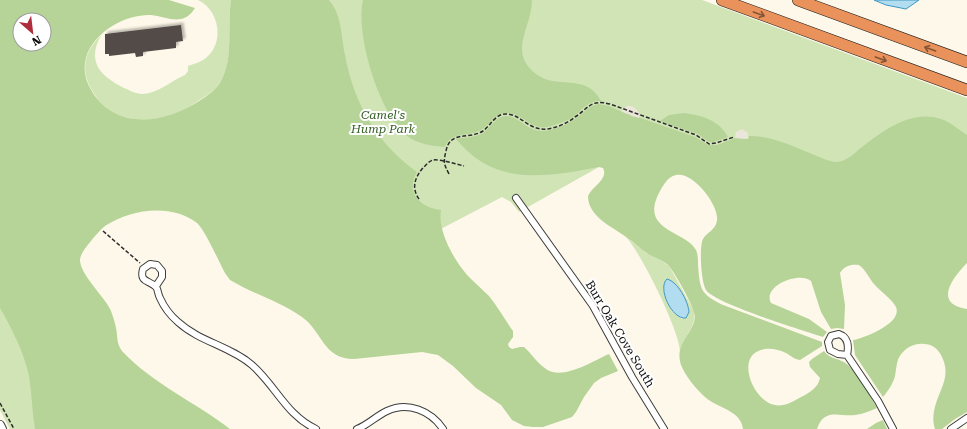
<svg xmlns="http://www.w3.org/2000/svg" width="967" height="429" viewBox="0 0 967 429" font-family="'Roboto Serif',serif">
<style>
.green{fill:#d1e4b6;fill-rule:evenodd}
.forest{fill:#b6d497;fill-rule:evenodd}
.plaza{fill:#ebe6da}
.water{fill:#b2ddf1;stroke:#3e97c2}
.building{fill:#524b47;filter:url(#shadow)}
.lines{fill:none;stroke-linecap:round;stroke-linejoin:round}
.minor-casing{stroke:#3d3d3d;stroke-width:8}
.tertiary-casing{stroke:#3d3d3d;stroke-width:10}
.motorway-casing{stroke:#1b1b1b;stroke-width:12}
.path{stroke:#2c2c2c;stroke-width:1.5;stroke-dasharray:4 2;stroke-linecap:butt}
.minor{stroke:#fff;stroke-width:6}
.tertiary{stroke:#fff;stroke-width:8}
.motorway{stroke:#e9925b;stroke-width:11}
.oneway{stroke:#855537}
.labels{text-anchor:middle;dominant-baseline:central;stroke-width:4;stroke-linejoin:round;paint-order:stroke}
.park-label{font-size:12px;font-style:italic;fill:#315c21;stroke:#fff}
.street-label{font-size:12px;fill:#0a0a0a;stroke:#fff}
</style>
<defs>
<filter id="shadow"><feDropShadow dx="2.5" dy="-2.5" stdDeviation="1" flood-color="#0004"/></filter>
</defs>
<rect width="100%" height="100%" fill="#fdf8e9"/>
<path class="green" d="M0,0h52l62,159 156,-83 61,-73 -2,-3h373l265,98v109l-367,-77 -2,37h1l-80,45 -8,-10 -9,-5 -67,35 -236,-17 -52,-12 -45,20 -30,37 45,90 34,33 75,46h-216l-10,-19zM20,20h24v24h-24z
M198,0h33c-4,25 3,58 -10,81 -5,9 -15,15 -23,20 -23,17 -56,25 -83,13 -9,-4 -15,-11 -20,-19 -15,-22 -13,-41 6,-60 -14,26 -2,40 21,52 7,3 13,7 21,7 15,-1 28,-13 42,-19l3,-4v-5c5,-2 10,-3 15,-6 22,-14 18,-49 -5,-60z
M625,236l21,17 18,9 5,4 25,45c4,12 -11,27 -14,40 -1,-21 -39,-99 -55,-115zM669,280c10,5 16,19 20,29v3l-7,7 -10,-8 -9,-22z"/>
<path class="forest" d="M0,0h169l26,8c-3,5 -8,10 -14,11 -9,2 -20,-3 -30,-4 -23,-1 -49,13 -61,33 -7,12 -7,26 -1,38 22,45 74,39 110,15 8,-5 18,-12 22,-20 13,-24 6,-55 10,-81h98c13,15 12,36 16,55 9,49 32,88 72,117 -12,21 3,35 24,38 -4,22 15,54 30,69 6,6 12,11 18,17 9,11 16,24 24,35v6l-5,7 1,3 3,2 8,-2h4c8,7 13,16 22,22 16,12 47,-8 63,-15l9,17 -17,7 -7,5 -10,14 -8,15 -4,5 -29,10h-10l-9,-1 -12,-6 -11,-15 -25,-17 -23,-22 -15,-11 -16,-3 -68,7c-31,0 -31,-27 -52,-42 -22,-16 -49,-23 -72,-37l-5,-7c-6,-11 -20,-43 -28,-50 -25,-20 -67,-14 -92,3 -5,4 -10,10 -14,15 -4,5 -10,12 -11,18 -1,15 25,38 31,52 2,6 4,11 5,17 2,9 0,15 6,23 31,33 73,51 108,78h-195c-3,-17 -3,-35 -6,-53 -5,-24 -17,-47 -29,-68zM20,20h24v24h-24z
M363,0h169c0,28 -25,51 4,74 20,16 50,-2 65,27 -15,-1 -20,12 -31,18 -7,3 -16,7 -23,8 -16,3 -25,-14 -40,-14 -13,0 -17,13 -28,18 -12,6 -28,0 -34,16 -13,-1 -27,-3 -38,-11 -28,-22 -52,-102 -44,-136z
M598,104l11,2 25,11 1,-1 60,21 13,8h9l18,-7 13,1 1,-3c21,0 39,8 58,16 9,3 19,9 29,10 11,0 18,-9 26,-15 22,-17 50,-38 79,-28 9,3 18,11 26,16v128c-15,15 -34,41 0,46v103l-12,7 -13,10h-7c-2,-6 -2,-12 -1,-18 4,-21 19,-34 7,-56 -4,-7 -9,-11 -17,-11 -7,-1 -15,2 -20,7 -8,7 -7,15 -9,25 -2,8 -7,15 -12,21l-28,-42 -2,-15c11,-2 50,-17 43,-33 -5,-9 -15,-15 -22,-23 -5,-6 -8,-14 -15,-19 -8,-1 -15,1 -19,8l5,32 -1,24 -7,-1 -6,1 -10,-17 -10,-31c-12,-10 -49,5 -40,22l38,16 18,13 -4,5c-21,-7 -107,-33 -117,-47 -5,-8 -7,-43 -3,-51 4,-7 13,-9 14,-19 2,-15 -24,-49 -41,-45 -9,2 -14,12 -18,20 -17,36 28,36 38,55 2,4 2,10 2,15 2,24 2,29 25,40l99,37v4l-22,14c-6,-1 -9,-4 -14,-7 -6,-3 -14,-5 -21,-4 -32,4 -12,53 10,56 8,2 18,-3 26,-8 8,-4 17,-9 19,-19l-10,-11 -1,-5 3,-3 12,-8c6,9 17,7 24,14 12,11 21,29 29,43 -7,3 -14,6 -22,7 -15,2 -31,-8 -38,14h-74c-2,-19 -26,-21 -38,-32 -9,-8 -19,-20 -24,-32 -7,-21 12,-31 14,-48 1,-7 -22,-48 -28,-53 -6,-5 -13,-6 -19,-10 -8,-5 -14,-12 -22,-17 -13,-10 -38,-20 -38,-41 4,-10 21,-17 15,-28l-4,-1c-53,10 -104,20 -143,-28 9,-2 19,-1 27,-6 7,-5 14,-18 24,-17 17,2 21,19 43,14 9,-2 20,-7 28,-13 7,-5 10,-11 20,-13z
M684,113c17,2 35,7 44,24l-15,5h-4l-11,-8 -38,-13 9,-6z
M883,420l4,9h-20l9,-6z"/>
<path class="plaza" d="M627,106h5l4,3 3,4v5l-9,-3v-1l-5,-1 -4,-2z
M742,129l6,4v6l-13,-1 1,-6z"/>
<path class="water" d="M874,0h45l-13,9 -20,-4z
M667,279c11,3 21,22 22,33l-3,6c-14,2 -29,-30 -19,-39z"/>
<path class="building" d="M181,25l2,16 -7,1v6l-33,4v4l-7,1 -1,-4 -26,3v-2h-4v-20z"/>
<g class="lines">
<defs>
<path id="minor" d="M516,198l77,108 39,71 32,52
M156,286l6,-9v-6l-5,-6 -7,-1 -7,5c-4,14 7,11 13,18 2,2 2,8 4,11 4,9 11,18 18,24 22,20 52,24 74,43 24,21 34,50 64,64
M847,355l-9,-1 -8,-4 -2,-8 3,-6 8,-2c9,3 10,12 8,21l31,46 15,28
M357,429c11,-4 19,-13 30,-18 21,-10 44,0 56,18
M951,429l16,-11"/>
<path id="tertiary" d="M0,425l2,4"/>
<path id="motorway" d="M722,0l245,90
M798,0l169,62"/>
</defs>
<use href="#minor" class="minor-casing"/>
<use href="#tertiary" class="tertiary-casing"/>
<use href="#motorway" class="motorway-casing"/>
<path class="path" d="M449,174c-5,-10 -6,-11 -3,-23 4,-21 23,-11 37,-20 8,-6 13,-18 24,-17 15,1 22,17 40,15 9,-1 21,-6 28,-12 14,-9 15,-18 35,-13l86,31 13,9 7,-1 18,-6
M419,199c-8,-11 -4,-22 4,-31 3,-3 6,-7 10,-8 7,-1 23,4 31,6
M103,231l37,32
M0,403l14,26"/>
<use href="#minor" class="minor"/>
<use href="#tertiary" class="tertiary"/>
<use href="#motorway" class="motorway"/>
</g>
<defs><path id="oneway-shaft" d="M-6 0H5M1.5-3L5.5 0L1.5 3" fill="none" stroke-width="1.6" stroke-linecap="round" stroke-linejoin="round"/></defs>
<g class="oneway">
<use href="#oneway-shaft" transform="translate(759 14) rotate(20)"/>
<use href="#oneway-shaft" transform="translate(930 49) rotate(-160)"/>
<use href="#oneway-shaft" transform="translate(881 59) rotate(20)"/>
</g>
<g class="labels">
<g class="park-label">
<text x="383" y="115">Camel's<tspan x="383" dy="14">Hump Park</tspan></text>
</g>
<g class="street-label">
<text transform="translate(620 334) rotate(59)">Burr Oak Cove South</text>
</g>
</g>
<g transform="translate(32 32) rotate(152)"><circle r="19" fill="#ffffff" stroke="#9d9d9d"/>
<path d="M0-3L7 15L0 10L-7 15Z" fill="#af2e3d"/>
<text y="-6" font-size="11" font-weight="bold" text-anchor="middle" fill="#0a0a0a">N</text>
</g>
</svg>
